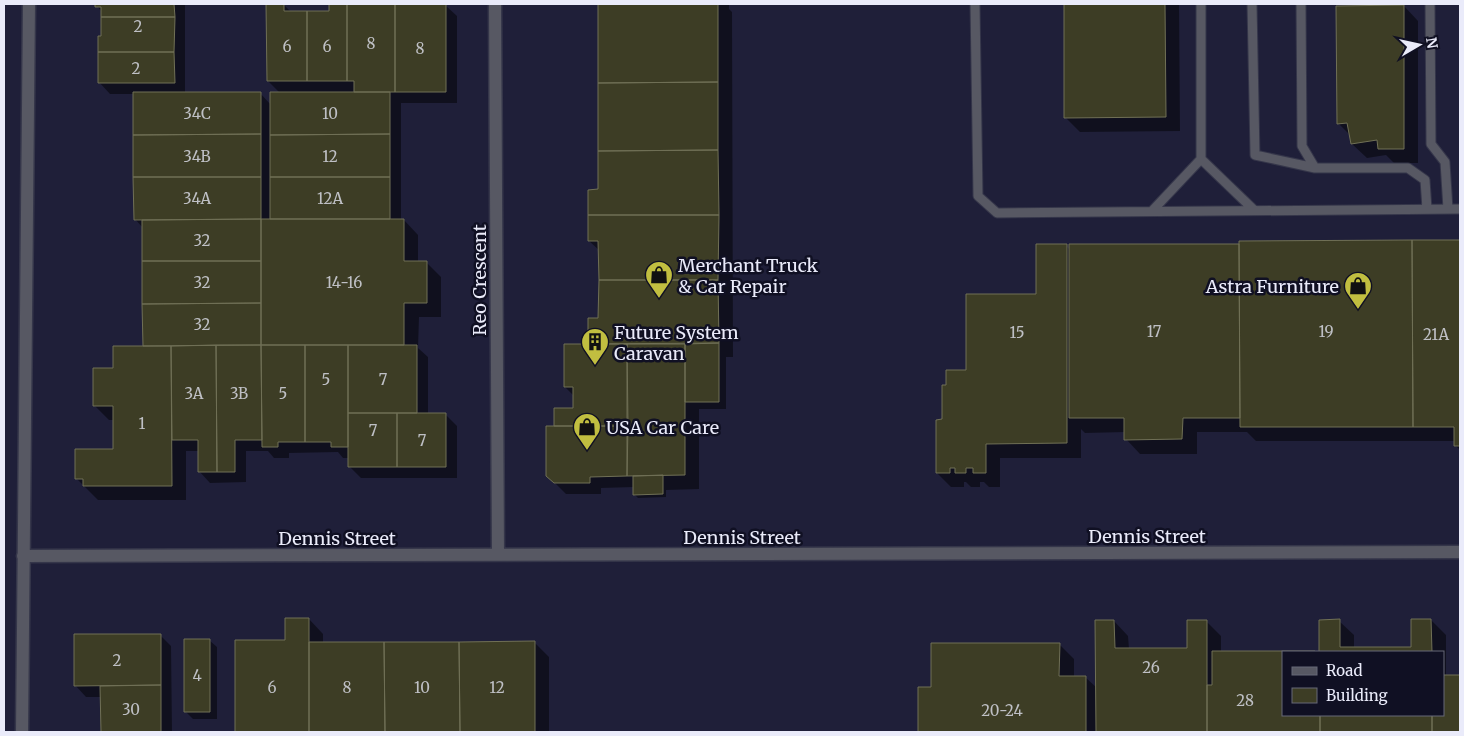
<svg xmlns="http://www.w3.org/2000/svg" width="1464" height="736" viewBox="0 0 1464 736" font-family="Merriweather,serif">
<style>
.built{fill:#1f1f39;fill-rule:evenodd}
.shadow{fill:#0007}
.building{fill:#3d3d25;stroke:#707056}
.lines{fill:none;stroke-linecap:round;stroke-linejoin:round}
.service-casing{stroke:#35364a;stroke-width:11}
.minor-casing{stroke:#35364a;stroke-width:15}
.service{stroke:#575863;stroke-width:9}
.minor{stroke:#575863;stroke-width:12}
.labels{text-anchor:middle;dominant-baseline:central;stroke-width:5;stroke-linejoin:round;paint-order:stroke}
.number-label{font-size:15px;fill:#bfc0c5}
.poi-label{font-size:18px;fill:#eaebfa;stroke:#101023;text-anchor:start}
.street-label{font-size:18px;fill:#eaebfa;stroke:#101023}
</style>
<rect width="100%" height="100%" fill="#18192d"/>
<path class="built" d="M4,4h1456v728h-1456zM1283,652h160v63h-160z"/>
<path class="shadow" d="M97,4h88v89h75l11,12 9,-12 -12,-12v-77h15l8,8h39v-8l115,1 12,11v87h-56v117h3l14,15v27h8l15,15v40h-22l-1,31 10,9v57h17l12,12v52h-96l-11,-11 -1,-9h-6l-5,-6 -49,1v5h-15l-6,-7h-22v31l-36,1 -11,-12v-20h-13v49h-88l-21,-21 38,-28 -1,-31h-5l-15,-15 52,-58 -2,-2 -1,-117 -8,-9 -1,-125h-24l-11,-12 3,-70 -5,-6z
M599,4h130v5l3,3 1,345h-7v52h-27v80l-33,1v7l-28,1 -4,-4v-7l-33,1v6h-35l-19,-19 8,-48 19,-18v-13l-9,-9 26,-42 -1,-2 10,-24v-68l-11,-10 10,-51z
M1066,4h113l1,127 -100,1 -14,-14z
M1404,6l14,15v142h-24l-8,-8 -19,3 -15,-14 -1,-8 -13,-13z
M1460,241v209l-5,-5v-4h-199l-9,-9h-50v22h-57l-14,-15v-7l-41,1 -4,-4v29h-81v29h-11l-5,-5h-4v5h-9l-5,-5h-2v5h-13l-14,-14 10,-87 20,-15 71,-76 28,-49 4,4v-4l171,-1v-3z
M309,619l14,15v9l211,-1 15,15v75h-313v-91h50z
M1431,620l15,15v42h14v55h-541v-44h13l127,-44 15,15v18h11l12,11 17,-67 14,15 1,13h59l18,-28 15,15v16h94h-32v63h160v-63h-122l-1,-31h19l15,14v13h59z
M160,635l11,11 1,86h-70v-35h-16l-11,-12z
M209,640l8,7v72h-24l-8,-8z"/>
<path class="building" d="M95,4h79l1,13h-74v-10h-6z
M266,4h18v7h23v70h-40z
M329,4h18v77h-40v-70h22z
M347,4h48v88h-41v-11h-7z
M395,4h51v88h-51z
M598,4h120v78l-120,1z
M1064,4h101l1,113 -102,1z
M1404,5v144h-26l-1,-9 -26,4 -4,-21 -10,1 -1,-118z
M101,17h74l-1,35h-76v-16h3z
M98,52h76l1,31h-77z
M718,82v68l-120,1v-68z
M133,92h128v42l-128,1z
M270,92h120v42l-120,1z
M261,134v43h-128v-42z
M390,134v43h-120v-42z
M718,150l1,65h-131v-25l10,-1v-38z
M133,177h128v42l-127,1z
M270,177h120v42h-120z
M588,215h131l-1,65h-119l-1,-39h-10z
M261,219h143v42h23v42h-23v42h-143z
M261,219v42h-119v-41z
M1412,240h48v206h-6v-19h-41z
M1412,240l1,187h-173l-1,-186z
M1036,244h31v199l-81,1v29h-13v-5h-7v5h-11v-5h-5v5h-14v-53l6,-1v-34h4v-15h20v-76h70z
M1069,244h170l1,174h-57l-1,21 -58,1v-22h-55z
M142,261h119v42l-119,1z
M599,280h119l1,63 -131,1v-26h10z
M261,303v42l-118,1 -1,-42z
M719,343v59h-34v-58z
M564,344h63l1,82h-74v-18h19v-21h-9z
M627,344h58v131l-58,1z
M216,345h45l1,95h-27v32h-18z
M216,345l1,127h-19v-32h-26l-1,-94z
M261,345h44v97h-27v5h-16z
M305,345h43v102h-17v-5h-26z
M348,345h69v68h-69z
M113,346h58l1,140h-89v-7h-8v-30h38v-43h-20v-38h20z
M348,413h49v54h-49z
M397,413h49v54h-49z
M546,426h82l-1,50 -37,1v6h-36l-8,-7z
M663,475v19l-30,1v-19z
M285,618h24v114h-74v-92h50z
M1340,619v28h71v-28h20l1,33h-113v-32z
M1095,620h19l1,28h72v-28h20v112h-111z
M74,634h87v51l-87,1z
M184,639h26v73h-26z
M535,641v91h-75l-1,-90z
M309,642h75l1,90h-76z
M384,642h75l1,90h-75z
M931,643h129l-1,33h27v56h-168v-45h13z
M1212,651h103v1h-32v63h37v17h-113v-47h5z
M1443,675h17v57h-28v-17h11z
M161,685v47h-60l-1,-46z
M1320,715h112v17h-112z"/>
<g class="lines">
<defs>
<path id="service" d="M975,4l3,192 19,17 463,-4
M1201,4v155l53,51
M1252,4l3,151 60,13
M1301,4l1,142 13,22h93l17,12 2,29
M1430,4l1,140 14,18 3,47
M1152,211l49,-52"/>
<path id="minor" d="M495,4l3,551
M23,556l1437,-4
M22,732l7,-728"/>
</defs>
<use href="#service" class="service-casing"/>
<use href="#minor" class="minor-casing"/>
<use href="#service" class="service"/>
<use href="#minor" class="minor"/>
</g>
<defs>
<symbol id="shop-pin" viewBox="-11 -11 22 30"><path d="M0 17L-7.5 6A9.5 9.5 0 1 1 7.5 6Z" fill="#c1be40" stroke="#101023"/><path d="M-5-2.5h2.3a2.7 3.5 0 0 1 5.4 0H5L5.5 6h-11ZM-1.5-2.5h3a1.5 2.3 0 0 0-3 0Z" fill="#111"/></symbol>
<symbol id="building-pin" viewBox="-11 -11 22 30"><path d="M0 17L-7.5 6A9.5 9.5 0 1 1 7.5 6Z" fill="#c1be40" stroke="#101023"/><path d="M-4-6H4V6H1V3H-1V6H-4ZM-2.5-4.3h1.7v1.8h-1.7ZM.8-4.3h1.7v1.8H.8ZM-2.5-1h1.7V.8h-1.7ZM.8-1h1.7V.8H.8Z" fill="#111"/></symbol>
</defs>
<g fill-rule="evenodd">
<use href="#shop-pin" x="643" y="259" width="32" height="43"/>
<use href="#shop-pin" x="1342" y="270" width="32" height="43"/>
<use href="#building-pin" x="579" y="326" width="32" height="43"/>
<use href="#shop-pin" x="571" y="411" width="32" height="43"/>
</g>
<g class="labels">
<g class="number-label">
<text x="138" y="26">2</text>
<text x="371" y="43">8</text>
<text x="287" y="46">6</text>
<text x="327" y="46">6</text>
<text x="420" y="48">8</text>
<text x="136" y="68">2</text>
<text x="197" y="113">34C</text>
<text x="330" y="113">10</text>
<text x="197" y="156">34B</text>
<text x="330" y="156">12</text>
<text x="197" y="198">34A</text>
<text x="330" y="198">12A</text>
<text x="202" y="240">32</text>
<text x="202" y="282">32</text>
<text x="344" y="282">14-16</text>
<text x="202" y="324">32</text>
<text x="1154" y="331">17</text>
<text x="1326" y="331">19</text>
<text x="1017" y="332">15</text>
<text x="1436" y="334">21A</text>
<text x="326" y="379">5</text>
<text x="383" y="379">7</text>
<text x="194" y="393">3A</text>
<text x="239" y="393">3B</text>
<text x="283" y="393">5</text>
<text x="142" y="423">1</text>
<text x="373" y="430">7</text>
<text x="422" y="440">7</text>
<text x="117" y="660">2</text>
<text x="1151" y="667">26</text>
<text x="197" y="675">4</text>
<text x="272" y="687">6</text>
<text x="347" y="687">8</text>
<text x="422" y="687">10</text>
<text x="497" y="687">12</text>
<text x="1245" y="700">28</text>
<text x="131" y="709">30</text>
<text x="1002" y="710">20-24</text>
</g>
<g class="poi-label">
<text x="678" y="265">Merchant Truck<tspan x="678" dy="21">&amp; Car Repair</tspan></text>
<text x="1339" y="286" text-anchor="end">Astra Furniture</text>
<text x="614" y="332">Future System<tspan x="614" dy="21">Caravan</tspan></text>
<text x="606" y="427">USA Car Care</text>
</g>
<g class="street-label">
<text transform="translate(479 280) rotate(-90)">Reo Crescent</text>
<text x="1147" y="536">Dennis Street</text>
<text x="742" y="537">Dennis Street</text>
<text x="337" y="538">Dennis Street</text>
</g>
</g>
<rect width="1464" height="736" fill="none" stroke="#eaebfa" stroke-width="10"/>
<rect x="1282" y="651" width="162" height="65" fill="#101023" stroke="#676879"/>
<rect x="1292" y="667" width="25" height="8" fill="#575863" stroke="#676879"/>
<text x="1326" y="676" font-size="15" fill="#eaebfa">Road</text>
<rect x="1292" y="688" width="25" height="15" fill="#3d3d25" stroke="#676879"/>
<text x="1326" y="701" font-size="15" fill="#eaebfa">Building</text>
<g transform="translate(1419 45) rotate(81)" stroke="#101023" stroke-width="4" paint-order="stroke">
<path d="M0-4L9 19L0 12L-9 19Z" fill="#eaebfa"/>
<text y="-8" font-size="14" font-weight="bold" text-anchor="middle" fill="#eaebfa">N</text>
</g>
</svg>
